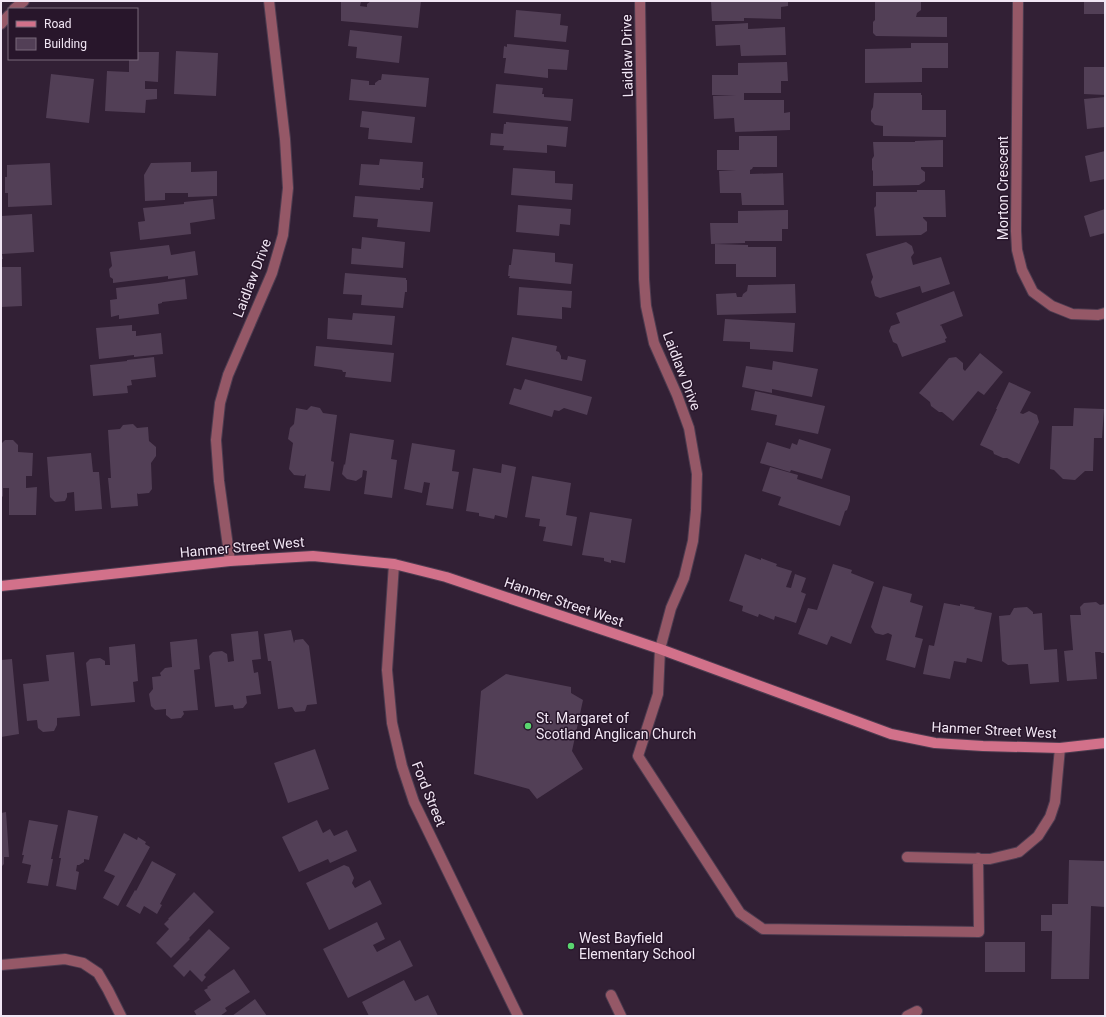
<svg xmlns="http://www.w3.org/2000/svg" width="1106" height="1017" viewBox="0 0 1106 1017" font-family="Roboto,sans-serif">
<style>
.building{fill:#523f56}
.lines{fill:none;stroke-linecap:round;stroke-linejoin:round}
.lane-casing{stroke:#4d3c50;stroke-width:12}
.street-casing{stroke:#4d3c50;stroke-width:12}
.secondary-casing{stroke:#4d3c50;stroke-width:12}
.lane{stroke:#955867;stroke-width:10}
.street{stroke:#955867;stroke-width:10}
.secondary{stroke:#d2718a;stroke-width:10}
.poi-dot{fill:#5ad56f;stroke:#28162b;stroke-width:1.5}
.labels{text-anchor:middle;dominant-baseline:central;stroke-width:3;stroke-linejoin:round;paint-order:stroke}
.street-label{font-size:14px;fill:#f1e6f4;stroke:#28162b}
.poi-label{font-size:14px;fill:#f1e6f4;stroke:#28162b;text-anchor:start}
</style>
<rect width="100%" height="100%" fill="#322035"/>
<path class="building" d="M371,1h50l-3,27 -77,-7v-19h20l-1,4 7,1v-3z
M711,1h77v5l-7,1v12l-37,-1v3h-32z
M875,1h46v9l-4,3 -1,4h31v20l-71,-1 -3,-3v-11l2,-2z
M1084,1h21v13h-21z
M516,10l45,4 -1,11 8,1 -2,16 -52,-5z
M748,23v6l37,-2 1,28 -45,1 -1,-11 -24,1 -1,-21z
M350,30l52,6 -3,27 -43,-5 1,-11 -9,-1z
M911,43h37v25h-26v14l-57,1v-34l46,-1z
M507,44l62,6 -2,20 -19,-1v9l-44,-5 2,-15h-3l1,-12 3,1z
M176,51l42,2 -2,43 -42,-2z
M137,52h22l-1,30 -13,-1v8h12v10l-11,1 -1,13 -40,-2 2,-40 22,1v-13h8z
M787,62l1,19h-7v12h-37v7h40v13l6,-1v18l-55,2 -1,-14 -20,1 -1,-23 23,-1h-24v-20h26v-12z
M1084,67h21v28l-21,-1z
M51,74l43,5 -5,44 -43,-5z
M382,74l47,4 -3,29 -77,-7 2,-21 18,2v4h6v-2l4,-3h2z
M496,84l47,4 -1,6h2v3l29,2 -2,22 -78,-8z
M874,93h47v2h1v15h24v27l-63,-1v-10l-8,-1 -4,-4v-10l2,-4z
M1105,97v30l-18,2 -3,-30z
M362,111l53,6 -3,26 -44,-4 1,-11 -9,-1z
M506,122l62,5 -2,20 -19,-2v8l-44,-3 1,-4 -14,-1 1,-12 12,1 1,-10h2z
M739,136h38v31h-24l-1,2 -2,1v4l33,-1 1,32h-42l-1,-12h-21l-1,-22 17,-1h-19v-20h22z
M943,140v27h-22v2l4,3v9l-6,4 -46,1v-15l-1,-1v-11l2,-3 -1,-14h42v-1z
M1105,151v28l-15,3 -5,-26z
M380,159l43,3 -1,13v3h2l-1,10h-3v2l-61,-5 2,-21 18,1z
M191,162v10l26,-1v25l-29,1v-4h-23v7l-20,1 -1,-26 7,-12z
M50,163l2,42 -44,2v-14h-3v-16h2v-12z
M513,168l42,3v12l18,1 -1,16 -61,-5z
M917,190h28l1,27h-23v1l4,4v9l-6,4 -45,1 -2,-28 2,-2v-14h41z
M355,196l78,6 -3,30 -53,-5 1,-8 -25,-2z
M213,199l2,20 -25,4 1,11 -51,6 -2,-18 7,-1 -2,-13 41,-4v-2z
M518,205l53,4 -1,16 -10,-1 -1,12 -43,-4z
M1105,209v24l-15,4 -6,-21z
M788,210v19h-6v12h-37v2l-34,1 -1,-21h28v-12z
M32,214l2,38 -32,2 1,5h-2v-43z
M362,237l43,5 -2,26 -52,-4 1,-16 9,1z
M906,242l6,4 2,7 -3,4 2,8 28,-8 9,27 -28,9 -2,-7 -40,12 -5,-2 -4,-14 2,-5 -7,-23z
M715,244l33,1v2h28v30h-40v-13h-21z
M169,245l2,10 24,-4 3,24 -30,4v-3l-55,7v-4l-3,-2 -1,-8 3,-3 -2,-14z
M513,249l42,4v9l18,2 -2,20 -62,-6 1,-2h-2l1,-11h2z
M1,267h20l1,39 -21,1z
M345,273l61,5v2h1v12h-2l-2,16 -42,-3 1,-10 -19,-1z
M185,279l2,20 -25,3v1l-4,1 1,10 -40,5v-4l-8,2 -1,-17 7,-1 -1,-11 42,-5z
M795,284l1,29 -79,2 -1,-21 20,-1 1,4h5l1,-3 4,-3 1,-6z
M519,287l53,4 -1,17 -9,-1v12l-45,-4z
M954,291l9,25 -23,9v1l1,-1 6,13 -2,1 1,3 -44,15 -5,-13 -4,-2 -4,-11 2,-5 9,-3 -4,-10z
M353,313l42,3 -3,29 -65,-6 1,-21 24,2z
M725,319l70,4 -2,29 -43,-3v-7l-27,-1z
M132,325v6h4v5l25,-3 2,21 -29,3v-2l-35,4 -3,-31z
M512,337l45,9 -1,5 3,1 2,4v3l6,1 1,-4 18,4 -4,21 -76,-16z
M316,346l78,7 -3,29 -46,-5 1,-5h-3l-1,-2 -28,-4z
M980,353l23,19 -19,23 -6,-4 -25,30 -11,-9h-3l-8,-6 -1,-4 -11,-9 30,-35 7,-1 7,6v6l2,2z
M154,357l2,20 -25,3 1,5 -5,1 1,7 -35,3 -3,-31 37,-4v-1z
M773,361l45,8 -6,28 -40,-8v4l-30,-6 4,-21 26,4z
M525,379l67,18 -5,18 -23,-7 -5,3 -5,-1 -2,7 -43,-13 5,-16 7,2z
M1009,382l22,10 -11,21 3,1 6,-3 8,4 2,7 -20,42 -12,-6h-4l-9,-4 -1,-3 -13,-6 17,-36h-1z
M755,391l70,15 -7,28 -43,-9 2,-10 -26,-5z
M311,406l9,2 3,5 14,2 -6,46 3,1 -4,29 -26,-3 2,-14 -2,2 -10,-1 -5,-6 4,-26 -5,-4 2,-11 4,-4 2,-16 11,2z
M1074,408l30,1 -2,29h-8l-1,33h-8l-10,9 -12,-1 -9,-9 -4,-1 2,-43h21z
M133,424l4,4 11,-1 1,14 7,6v9l-5,7 1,26 -3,4 -11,1 -1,-1 1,13 -27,2 -3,-30h3l-3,-48 12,-1 3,-4z
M350,433l44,7 -3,19 6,1 -5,38 -28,-4 3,-23 -4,-1 -1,7 -6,4 -9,-2 -5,-5 2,-10 1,1z
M799,439l32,10 -9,30 -31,-9 -1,2 -30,-9 7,-21 23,7 2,-6 5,2z
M5,440h8l5,5v7l15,1 -1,23h-6v12l11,-1 -1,28h-27v-27h-6v8l-2,2v-54z
M412,443l43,7 -3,21 7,1 -6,37 -27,-4 4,-22 -6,-1 -2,11 -18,-4z
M91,453l2,19h6l3,37 -27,2 -1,-19 -7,1v4l-2,4 -10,1 -5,-5 -3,-40z
M502,464l14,3 -9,51 -12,-3 -1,4 -15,-3v-3l-13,-2 7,-43 28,5z
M770,467l28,8 -1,4 53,17v5l-3,9 -2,1 -5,15 -62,-21 3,-8 -19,-6z
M532,476l39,7 -5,32 11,2 -5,29 -29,-5 3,-14 -7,-1 1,-7 -15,-2z
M590,512l42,7 -7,44 -14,-3v3l-7,-2v-3l-22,-3z
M745,554l16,6v-2l16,6 -1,2 16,5 -6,16 5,1 4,-14 11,4 -5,14 5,2 -10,29 -21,-7 -1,4 -15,-6 -1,3 -16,-6 1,-5 -14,-5z
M833,564l19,6 -1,3 23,9 -23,62 -20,-8 -4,9 -29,-11 10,-26 9,2z
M883,586l29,8 -2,8 13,4 -8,31 8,2 -8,29 -29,-8 6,-25 -4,-2 -5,2 -8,-2 -4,-6z
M1096,602l4,3 5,-1v49h-4v-1h-6l2,27 -30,2 -3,-30 9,-1 -3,-35h11l-1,-8 4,-4z
M944,603l16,3v-2l15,3 -1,2 18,4 -10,49 -15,-4 -1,5 -12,-2 -4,18 -27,-5 6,-29 5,1z
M1027,607l6,5v2l9,-1 2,37 13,-1 2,33 -29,2 -2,-20 -20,1 -6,-4 -3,-45 11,-1 4,-7z
M291,630l3,13 1,-3 8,-1 6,7 8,58 -10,1 -2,6 -10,1 -3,-5 -14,2 -7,-48h-3l-4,-27z
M258,631l3,28 -9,1 2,13 4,-1 3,22 -15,2 1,7 -4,5 -9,1 -1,-4 -18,2 -6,-51 4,-4 9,-1 5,3 1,8 6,-1 -3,-27z
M197,639l3,30 -6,1 4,40 -15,1 1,3 -3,4 -10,1 -5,-4v-6l-11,1 -4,-4 -2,-12 4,-5 -1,-12 9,-1 -1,-3 5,-5 7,-1 -2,-25z
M135,644l3,37 -5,1 2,20 -44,4 -5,-43 4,-4 10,-1 5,3v4h5l-1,-18z
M74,652l6,64 -23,2v7l-3,6 -11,1 -5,-4 -1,-8 -10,1 -4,-37 26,-3 -3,-26z
M12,659l7,75 -18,3v-77z
M506,674l65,13v6l12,7 -11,51 11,18 -46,30 -8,-10 -55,-15 7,-83z
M315,749l14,40 -41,14 -14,-40z
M68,810l30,6 -9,44 -5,-1v3l-5,3h-2l-1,6 3,1 -3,18 -20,-4 5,-28h-2z
M6,812l3,45h-5v7l-3,3v-54z
M29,820l29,5 -7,34h2l-5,27 -21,-3 4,-18 -9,-2 2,-8h-2z
M317,820l6,13 7,-4 4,7 13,-6 10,21 -27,12 -2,-4 -29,13 -17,-35z
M124,833l13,7 1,-3 8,5 -1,2 5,3 -32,59 -15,-8 12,-22 -11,-5z
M1069,860l36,1v46l-14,-1 -2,73h-38l1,-48h-11v-16h11v-11h16z
M152,861l24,13 -16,30 2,1 -5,9 -13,-8 -4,8 -14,-8 9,-16 1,1z
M344,865l5,2 5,11 -2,5 3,5 15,-8 12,24 -53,26 -23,-47z
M194,892l20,20 -25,26 1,1 -19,19 -15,-15 13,-14 -5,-5 5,-5h-1z
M377,922l8,17 -12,6 4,7 23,-12 13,26 -65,32 -25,-49z
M209,929l21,19 -26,27 2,2 -4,5 -12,-12 -6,7 -11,-11z
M985,942h40v30h-40z
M234,969l16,23 -25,16 2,3 -7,5h-23l-3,-5 17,-11 -7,-10 4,-2 -1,-1z
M404,980l11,21 13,-6 10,21h-69l-7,-14z
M255,999l12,17h-35z"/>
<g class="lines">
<defs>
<path id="lane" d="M660,649l-2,45 -20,62 102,157 23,16 216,3 -1,-74
M907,857l83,2 29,-7 19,-16 12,-19 5,-15 5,-54
M611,995l10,21
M907,1016l10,-5"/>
<path id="street" d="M640,1l4,278 2,27 8,37 23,52 12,33 8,46 -1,36 -3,31 -9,37 -13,30 -11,41
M1018,1l-2,230 1,19 5,20 11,22 19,14 20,8 26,1 7,-2
M14,9l10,-8
M1,24l8,-9
M230,561l-11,-80 -3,-41 4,-37 8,-28 44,-102 11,-38 5,-47 -3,-49 -16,-138
M394,564l-7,106 5,53 10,43 12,36 104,214
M1,965l64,-6 18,4 15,10 10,17 13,26"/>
<path id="secondary" d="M1,586l229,-25 83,-5 81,8 52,13 214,72 231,85 44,9 48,3 77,2 45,-5"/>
</defs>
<use href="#lane" class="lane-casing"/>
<use href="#street" class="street-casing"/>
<use href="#secondary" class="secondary-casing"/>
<use href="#lane" class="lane"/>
<use href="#street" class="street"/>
<use href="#secondary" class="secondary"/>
</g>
<g class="poi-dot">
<circle cx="528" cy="726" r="4"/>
<circle cx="571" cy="946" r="4"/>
</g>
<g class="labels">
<g class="street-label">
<text transform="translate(627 56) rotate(-91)">Laidlaw Drive</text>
<text transform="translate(1003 188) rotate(-90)">Morton Crescent</text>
<text transform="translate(252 278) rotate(-69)">Laidlaw Drive</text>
<text transform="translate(682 371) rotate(69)">Laidlaw Drive</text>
<text transform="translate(242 547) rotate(-5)">Hanmer Street West</text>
<text transform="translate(564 602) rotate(19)">Hanmer Street West</text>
<text transform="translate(994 730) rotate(3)">Hanmer Street West</text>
<text transform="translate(429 794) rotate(68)">Ford Street</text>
</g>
<g class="poi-label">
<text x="536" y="718">St. Margaret of<tspan x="536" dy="16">Scotland Anglican Church</tspan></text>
<text x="579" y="938">West Bayfield<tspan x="579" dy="16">Elementary School</tspan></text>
</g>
</g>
<rect width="1106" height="1017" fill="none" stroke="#f1e6f4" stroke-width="4"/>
<rect x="8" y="8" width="130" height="52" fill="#28162b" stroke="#78697b"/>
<rect x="16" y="21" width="20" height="6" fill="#d2718a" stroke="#78697b"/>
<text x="44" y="28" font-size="12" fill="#f1e6f4">Road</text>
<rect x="16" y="38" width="20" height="12" fill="#523f56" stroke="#78697b"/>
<text x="44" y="48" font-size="12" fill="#f1e6f4">Building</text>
</svg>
